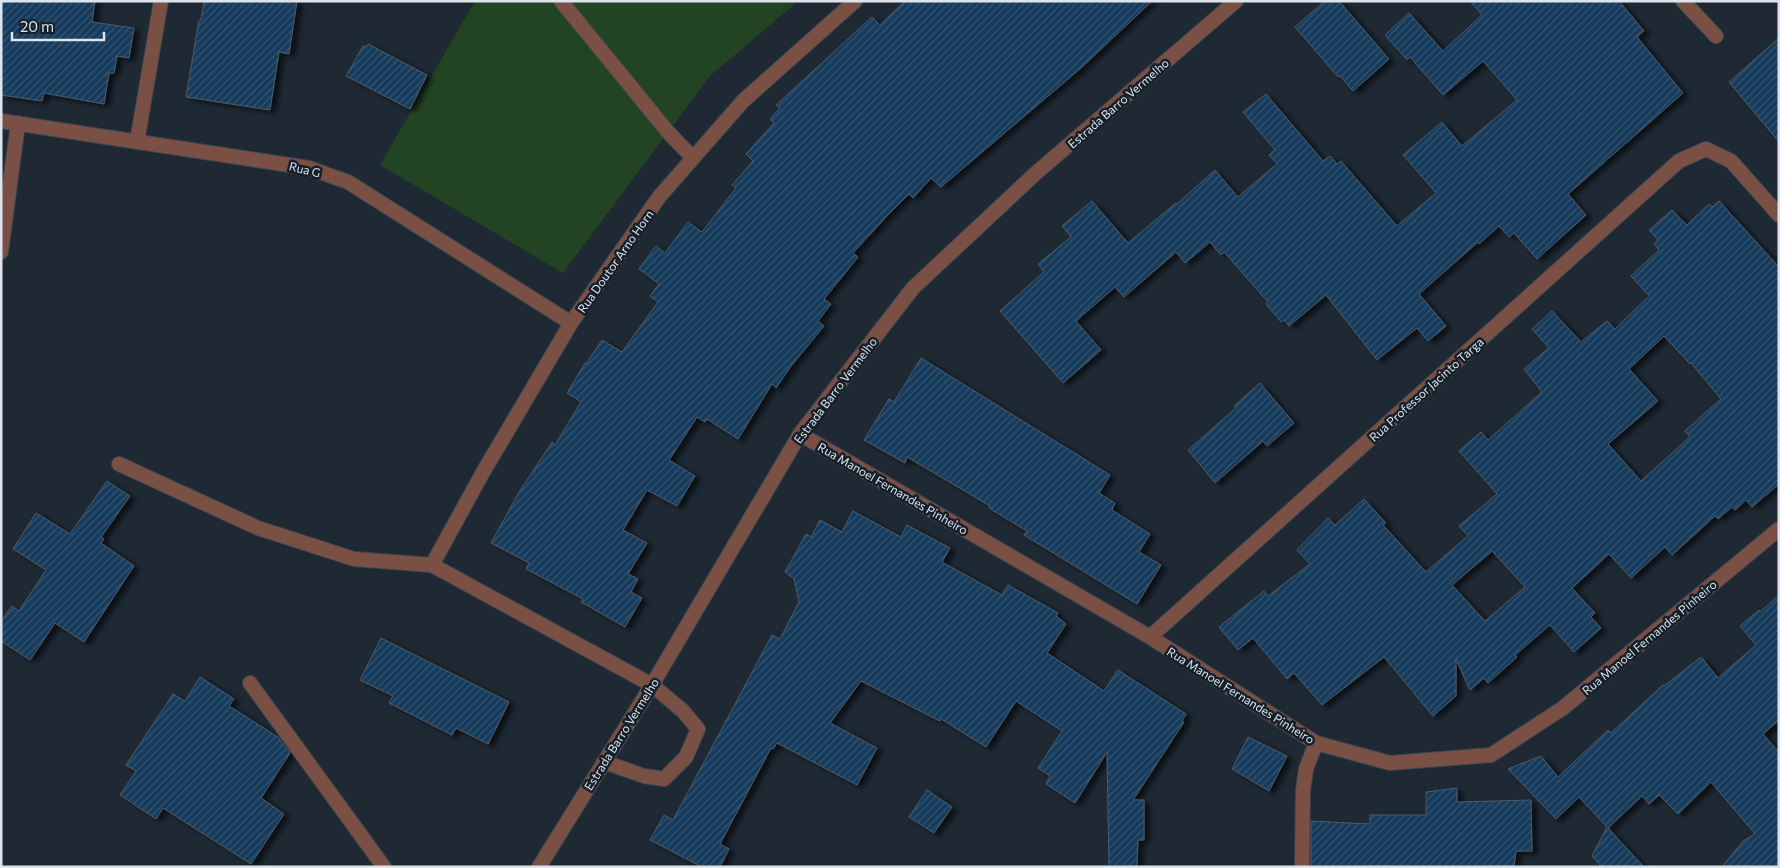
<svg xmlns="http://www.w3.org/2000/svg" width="1780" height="868" viewBox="0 0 1780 868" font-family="Commissioner,sans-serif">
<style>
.grass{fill:#234423}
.building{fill:url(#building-hatch);stroke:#4f5b68;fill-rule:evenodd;filter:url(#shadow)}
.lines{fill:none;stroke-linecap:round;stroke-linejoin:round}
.service-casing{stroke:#3d4751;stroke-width:16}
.minor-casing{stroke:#3d4751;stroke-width:16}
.tertiary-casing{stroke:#3d4751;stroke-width:16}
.service{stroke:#7a5045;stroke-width:14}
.minor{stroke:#7a5045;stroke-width:14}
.tertiary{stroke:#7a5045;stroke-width:14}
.labels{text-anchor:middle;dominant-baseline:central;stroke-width:5;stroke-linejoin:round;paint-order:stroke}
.street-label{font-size:12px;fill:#dde4eb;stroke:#141f2a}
</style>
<defs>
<pattern id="building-hatch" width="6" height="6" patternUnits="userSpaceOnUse" patternTransform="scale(1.25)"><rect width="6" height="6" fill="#153a5b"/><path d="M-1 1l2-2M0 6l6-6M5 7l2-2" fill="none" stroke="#375673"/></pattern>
<filter id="shadow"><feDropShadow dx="5.5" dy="3" stdDeviation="2.5" flood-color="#0009"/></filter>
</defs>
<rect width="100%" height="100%" fill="#1e2934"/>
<path class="grass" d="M475,1h323l-88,75 -147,197 -183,-108z"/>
<path class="building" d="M1,1h94l-3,21 42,6 -5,30 -12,-2 -3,17h-5l-5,31 -60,-11 -2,8 -41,-6z
M204,1h93l-8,53 -10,-2 -9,58 -84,-13 13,-77h2z
M905,1h247l-71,67 -140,119 -10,-9 -18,20 -4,-4 -24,24 -32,35 5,4 -34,42 7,5 -13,17 6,5 -33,40 -15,22 -4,-4 -34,55 -31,-20 -2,3 -8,-5 -28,43 26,16 -18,30 -30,-16 -24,40 24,13 -19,31 10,5 -7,13 11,6 -17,29 -44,-25 2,-3 -57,-30 3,-6 -38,-20 27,-49 34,-52 3,3 26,-43 -14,-9 18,-30 1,1 16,-24 20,12 36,-50 -8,-6 9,-12 -20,-15 17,-23 9,7 23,-31 14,10 34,-44 -4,-3 21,-24 -7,-7 28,-31 -4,-4 10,-11 -4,-3 96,-88 8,8z
M1325,1h14l50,58 -36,32 -13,-15 -2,1 -43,-50z
M1470,1h149l25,30 -7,6 46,56 -115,101 18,21 -49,44 -23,-26 -5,4 -10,-11 -20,18 -1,-2 -59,52 27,32 -18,15 -11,-13 -40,32 -51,-65 -37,31 -5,-6 -3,2 -15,-18 2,-2 -44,-50 -3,3 -11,-13 -25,21 -9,-11 -52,45 -9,-10 -39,34 25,29 -38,33 -63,-72 44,-39 -6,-8 33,-27 -9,-11 30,-25 36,42 48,-40 1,1 38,-34 23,27 39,-33 -8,-9 6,-5 -32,-38 23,-18 57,67 7,-5 7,8 4,-3 56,65 39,-33 -33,-38 39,-33 20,24 55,-46 -34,-39 -40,34 -33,-38 -3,3 -22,-25 24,-22 34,38 39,-36z
M1779,38v104l-50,-60z
M368,44l59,31 -17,34 -64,-33 17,-30 3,1z
M1719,201l60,66v217l-27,23 -6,-7 -11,10 -3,-3 -14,12 -3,-3 -43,39 -7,-8 -34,31 -22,-24 -37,34 23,25 -4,4 10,11 -27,24 -24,-27 -35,30 2,2 -29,26 -4,-5 -14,12 -14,-31v37l-23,20 -49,-59 -62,48 -28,-32 -7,6 -34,-41 -15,12 -19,-23 45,-36 4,5 42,-32 -13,-14 31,-32 7,7 29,-26 22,24 -3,2 43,47 42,-36 -9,-10 38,-32 -38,-43 22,-19 7,8 54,-48 -18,-23 25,-21 -17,-19 20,-18 29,31 26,-21 8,8 34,-33 -18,-20 28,-26 -5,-6 4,-4 -9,-10 23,-20 15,15 22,-21 3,3zM1664,336l26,28 1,-1 30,36 -36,32 5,6 -49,44 -33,-37 50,-43 -29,-32zM1492,551l33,36 -40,34 -33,-36z
M921,358l189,117 -11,18 16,10 -3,7 38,24 -11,18 22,13 -24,39 -113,-69 3,-4 -38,-23 1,-2 -83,-49 -2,6 -41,-23 25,-41 5,3z
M1260,383l34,40 -27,23 -4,-5 -48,42 -27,-33 48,-42 -2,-2z
M107,481l23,15 -29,41 3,2 -3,4 33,23 -50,76 -29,-19 -25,37 -29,-19v-20l11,-15 7,5 27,-41 -33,-21 23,-36 34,21z
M853,511l48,26 6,-12 43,23 -8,14 60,33 6,-10 50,28 -2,3 10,8 -19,29 57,38 14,-21 68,44 -4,7 2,1 -51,78h11v40h-6l-1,27h-28l-2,-115 -32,51 -29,-19 4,-8 -12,-8 24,-37 -46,-30 -30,46 -45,-28 -1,2 -79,-40 -31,42 47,25 -20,37 -80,-42 -4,6 -2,-1 -51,96 9,5 -9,18h-18l-52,-27 14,-25 9,5 99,-185 8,4 19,-37 -5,-23 -9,-7 21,-38 5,3 9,-17 22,12z
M1779,595v125l-16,14 16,18v115h-57l21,-26 12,-7 -44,-52 -33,32 -19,-19 -10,9 -7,-8 -34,32 36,39h-42l-10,-11 15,-29 -28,-30 -23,22 -48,-50 33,-13 17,21 50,-47 3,3 52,-48 1,1 37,-29 17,21 38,-33 -16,-19 19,-16 1,2z
M381,638l128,64 -21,42 -32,-16 -4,7 -63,-32 4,-7 -33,-16z
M200,677l34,22 -5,7 49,31 12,16 -29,45 23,16 -33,50 -88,-56 -7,11 -36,-24 16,-24 -10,-6 47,-71 12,7z
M1248,737l39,19 -18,35 -37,-22z
M1457,788v14l74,-2 1,51h-16l-2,16h-203v-46l59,3v-9h56v-23z
M927,790l25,17 -18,26 -25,-16z"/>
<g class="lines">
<defs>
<path id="service" d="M561,1l107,131 25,26
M1683,1l33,35
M250,683l134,184
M604,762l40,14 20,3 22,-22 12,-28 -15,-18 -31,-26"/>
<path id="minor" d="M1,121l308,47 39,14 223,141
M137,142l24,-141
M1,252l17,-129
M800,434l350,203 166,106 74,20 101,-8 72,-47 216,-179
M119,464l139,64 96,31 78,6 220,120
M432,565l50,-91 89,-151 88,-126 84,-96 112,-100
M1150,637l529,-476 27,-12 25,12 48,54
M1302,867l1,-77 3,-21 10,-26"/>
<path id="tertiary" d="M539,867l113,-182 148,-251 113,-146 123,-115 200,-172"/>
</defs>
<use href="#service" class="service-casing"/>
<use href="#minor" class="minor-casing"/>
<use href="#tertiary" class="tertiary-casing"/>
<use href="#service" class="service"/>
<use href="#minor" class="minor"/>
<use href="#tertiary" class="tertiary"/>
</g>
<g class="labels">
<g class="street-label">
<text transform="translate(1118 103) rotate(-41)">Estrada Barro Vermelho</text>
<text transform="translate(305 169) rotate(14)">Rua G</text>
<text transform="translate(615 261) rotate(-55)">Rua Doutor Arno Horn</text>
<text transform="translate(1426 389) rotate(-42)">Rua Professor Jacinto Targa</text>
<text transform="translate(835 390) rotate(-53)">Estrada Barro Vermelho</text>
<text transform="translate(893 488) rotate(30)">Rua Manoel Fernandes Pinheiro</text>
<text transform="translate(1649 637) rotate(-40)">Rua Manoel Fernandes Pinheiro</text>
<text transform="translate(1241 695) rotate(32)">Rua Manoel Fernandes Pinheiro</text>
<text transform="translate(621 734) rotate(-58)">Estrada Barro Vermelho</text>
</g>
</g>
<rect width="1780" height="868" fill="none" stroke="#dde4eb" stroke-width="5"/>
<path d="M12 32v8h92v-8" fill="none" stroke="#dde4eb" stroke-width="2.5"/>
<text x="20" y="32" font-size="15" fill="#dde4eb" stroke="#141f2a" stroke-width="4" paint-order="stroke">20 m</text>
</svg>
